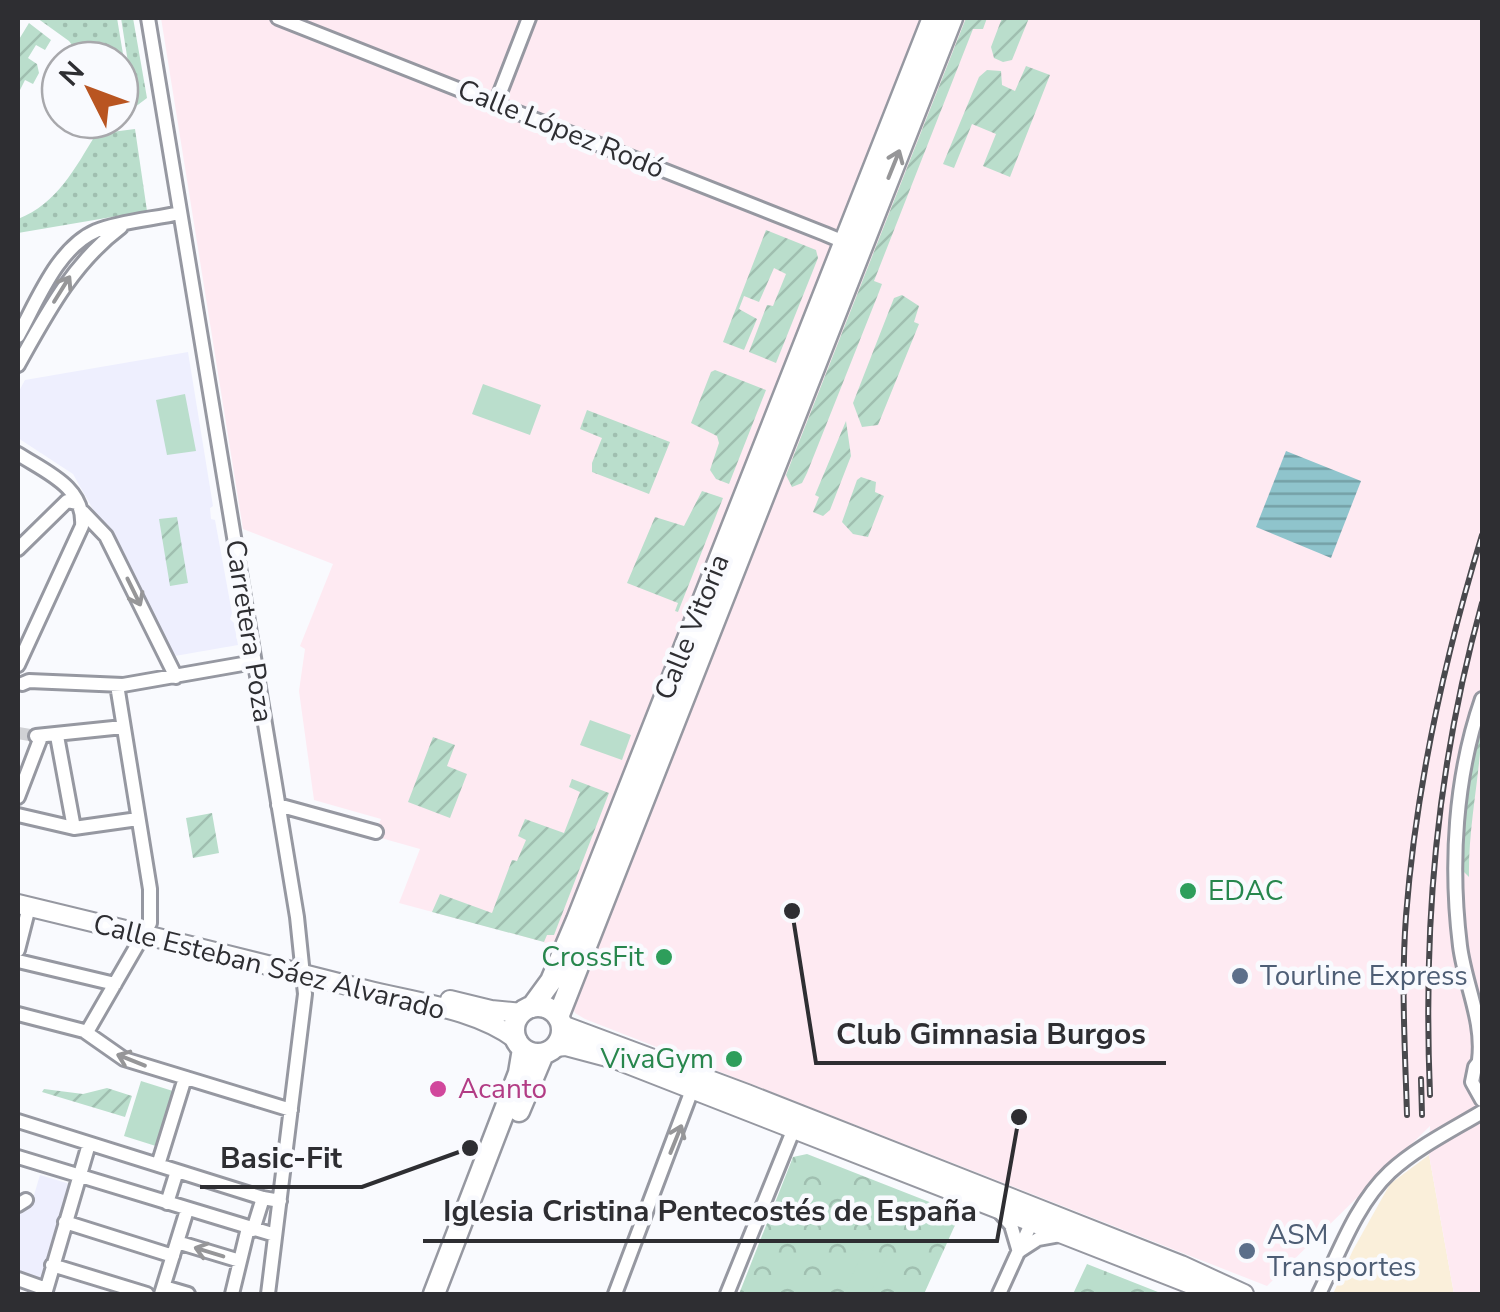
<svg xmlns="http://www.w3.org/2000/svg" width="1500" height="1312" viewBox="0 0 1500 1312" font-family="'Nunito Sans',sans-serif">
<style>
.commercial{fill:#faefda}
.industrial{fill:#feeaf2}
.built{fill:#eeeffe}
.grass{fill:url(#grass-dots)}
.park{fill:url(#park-crowns)}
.garden{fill:url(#garden-furrows)}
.pitch{fill:#badecc}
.water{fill:url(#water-rules)}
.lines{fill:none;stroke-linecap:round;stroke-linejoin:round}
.minor-tunnel{stroke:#d0d1d5;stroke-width:12;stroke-dasharray:12 6;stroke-linecap:butt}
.minor-casing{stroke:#9698a1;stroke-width:18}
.major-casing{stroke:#9698a1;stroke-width:22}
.highway-casing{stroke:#9698a1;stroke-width:25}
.minor{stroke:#fff;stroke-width:12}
.major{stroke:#fff;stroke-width:18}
.highway{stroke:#fff;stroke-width:20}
.rail-casing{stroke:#49494d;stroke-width:6}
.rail{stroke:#f9fafe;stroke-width:2.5;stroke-dasharray:8;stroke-linecap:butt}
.oneway{stroke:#969698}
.leisure-dot{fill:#2e9e5b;stroke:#f9fafe;stroke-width:4}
.service-dot{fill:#5c6f8a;stroke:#f9fafe;stroke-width:4}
.hotel-dot{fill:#d1479c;stroke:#f9fafe;stroke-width:4}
.labels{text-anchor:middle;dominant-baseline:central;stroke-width:9;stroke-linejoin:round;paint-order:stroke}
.street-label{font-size:28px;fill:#2e2e32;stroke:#f9fafe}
.leisure-label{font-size:28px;fill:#27864d;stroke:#f9fafe;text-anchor:end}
.service-label{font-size:28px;fill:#4e5e75;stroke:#f9fafe;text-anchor:start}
.hotel-label{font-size:28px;fill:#b23c85;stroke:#f9fafe;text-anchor:start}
.leader{fill:none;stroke:#2e2e32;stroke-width:4}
.callout-dot{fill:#2e2e32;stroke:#f9fafe;stroke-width:4}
.callout-label{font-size:30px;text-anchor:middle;font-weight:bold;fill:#2e2e32;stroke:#f9fafe;stroke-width:9;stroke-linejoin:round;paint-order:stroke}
</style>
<defs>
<pattern id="grass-dots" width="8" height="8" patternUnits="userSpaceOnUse" patternTransform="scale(2.5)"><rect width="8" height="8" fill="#badecc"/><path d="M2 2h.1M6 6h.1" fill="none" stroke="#a0bfb0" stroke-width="1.8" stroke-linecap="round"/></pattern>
<pattern id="park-crowns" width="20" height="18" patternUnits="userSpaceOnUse" patternTransform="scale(2.5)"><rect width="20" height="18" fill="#badecc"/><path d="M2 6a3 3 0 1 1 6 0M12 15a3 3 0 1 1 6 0" fill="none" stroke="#a0bfb0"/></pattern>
<pattern id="garden-furrows" width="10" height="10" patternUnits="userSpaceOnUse" patternTransform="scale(2.5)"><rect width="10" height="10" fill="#badecc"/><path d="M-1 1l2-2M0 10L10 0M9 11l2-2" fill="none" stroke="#a0bfb0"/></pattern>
<pattern id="water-rules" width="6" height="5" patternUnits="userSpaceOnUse" patternTransform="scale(2.5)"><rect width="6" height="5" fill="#8fc4cc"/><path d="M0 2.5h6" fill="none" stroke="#75a0a6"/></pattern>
</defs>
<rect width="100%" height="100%" fill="#f9fafe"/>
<path class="commercial" d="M1429,1155l25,139h-121l20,-44 37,-66z"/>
<path class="industrial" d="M161,18h1321v1276h-28l-25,-139 1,-29 -163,160 -682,-267 -10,-6 -31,-71 -145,-39 21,-54 -46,-13 7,-17 -67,-19 -15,-109 6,-42 -5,-3 33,-82 -90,-35z"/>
<path class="built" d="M188,352l25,154 -3,2 1,11 4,1 17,93 -2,6 4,4 4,22 -69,12 -48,-98 -48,-85 -55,-36v-45l7,-13z
M40,1175l30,9 -29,94 -23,-7v-59l13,-7z"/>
<path class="grass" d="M37,18h80l15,90 -12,2v-50h-37l-14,-19z
M121,18h12l14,80 -12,9z
M135,129l12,82 -129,22v-14c40,-16 57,-51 78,-85z
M587,410l83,32 -21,52 -57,-22v-9l10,-25 -22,-9z"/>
<path class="park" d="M807,1154l153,60 -36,80h-185l54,-137z
M1087,1264l76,30h-90z"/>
<path class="garden" d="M966,18h21l-4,11h-10l-99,252 8,3 -3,8 -72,181 -5,10 -10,4 -6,-12z
M1002,18h27l-17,42 -9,2 -9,-4 -3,-11z
M29,23l22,17 -6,10 -9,-5 -8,13 9,6 2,9 -6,11 -8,-4 -7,14v-53z
M1026,66l24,9 -40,102 -27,-11 13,-32 -24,-10 -18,44 -11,-4 36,-87 8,-7 14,1 1,14 13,6z
M766,230l50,20 2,8 -42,105 -27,-11 18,-47 6,1 13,-32 -12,-6 -15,34 -15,-6 -5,13 18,10 -13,31 -21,-8z
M902,295l17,11 -5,16 5,2 -41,101 -16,2 -9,-24 41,-105z
M715,370l51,20 -37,94 -13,-5 -6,-9 9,-27 -2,-7 -26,-13 20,-51z
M846,421l5,35 -21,54 -7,6 -10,-4 6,-15 -4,-2z
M861,477l15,5 -1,10 9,4 -16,41 -15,-3 -11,-12 15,-42z
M702,491l21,7 -45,114 -3,-1 3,-8 -51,-20 28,-66 29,9z
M177,517l11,66 -18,3 -11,-67z
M1482,714c0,55 -14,108 -13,163l-8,-8c1,-54 8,-103 21,-155z
M433,737l22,8 -8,21 20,8 -17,44 -42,-16z
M572,779l37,14 -55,142h-7l-3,7 -112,-30 8,-18 52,19 20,-53 5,1 9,-21 -8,-4 7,-17 39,14 16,-41 -11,-5z
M212,813l7,40 -26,5 -7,-40z
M107,1088l25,8 -7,21 -83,-25 2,-3 39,5z"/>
<path class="pitch" d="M483,384l58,21 -11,30 -58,-21z
M185,394l11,57 -29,4 -11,-55z
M590,720l41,15 -9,25 -42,-15z
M141,1081l35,11 -17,55 -35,-11z
M865,1246l22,10 -17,38 -25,-2z"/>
<path class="water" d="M1286,451l75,30 -30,77 -75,-31z"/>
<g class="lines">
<path class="minor-tunnel" d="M18,733l18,3"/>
<defs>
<path id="minor" d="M148,18l149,899 8,77 -37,300
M278,18l547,216 19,8 3,5
M496,103l33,-85
M18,336c19,-34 39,-88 78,-105 25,-10 57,-12 84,-18
M18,365c29,-52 55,-102 103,-138
M18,454c28,18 67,33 64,72l-64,139
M83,512l23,24 70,141
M18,549l49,-48 11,2
M22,684l7,-3 94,4 131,-23
M36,736l87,-9
M57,736l17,92
M18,797l23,-60
M278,805l98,27
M18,815l56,13 64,-9
M18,950l11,-43
M18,961l97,23
M18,1014l66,17 40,28 167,51
M87,1032l63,-109v-34l-33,-204
M1482,1058l-7,9 -3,15 10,18
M1479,1060c5,-39 -14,-75 -19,-114 -10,-82 -5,-169 22,-247
M18,1121l245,77 17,3
M18,1157l257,78
M158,1165l27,-87
M167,1203l10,-32
M18,1205l8,-5
M998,1210l13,15 8,27
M65,1222l108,34
M253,1230l10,-32
M177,1242l63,19
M1021,1250l17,-11 22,-4
M52,1265l95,29
M18,1279l28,10
M164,1287l24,7
M45,1294l44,-150
M161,1294l26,-84
M232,1294l16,-66
M615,1294l80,-212
M727,1294l70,-173
M999,1294l36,-79
M1319,1294c20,-41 37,-90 71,-122 26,-24 62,-42 92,-60"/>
<path id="major" d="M18,904c116,28 232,56 348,86 48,12 111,19 151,50
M450,1000l41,10 31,3
M562,1025l185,69 434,171 63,29
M555,1047l11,-1 49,13 601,235"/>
<path id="highway" d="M514 1030a24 24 0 1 1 48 0a24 24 0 1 1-48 0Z
M532,1007l19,-26 26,-61 356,-902
M558,1017l394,-999
M519,1111l24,-57
M434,1294l85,-221 4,-24"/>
</defs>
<use href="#minor" class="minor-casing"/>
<use href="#major" class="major-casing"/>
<use href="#highway" class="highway-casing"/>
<use href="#minor" class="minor"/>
<use href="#major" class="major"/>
<use href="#highway" class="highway"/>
<defs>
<path id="rail" d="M1421,1079l1,36
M1430,1095c-7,-170 6,-327 52,-492
M1407,1115c-2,-66 -6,-132 -1,-199 10,-131 38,-256 76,-381"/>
</defs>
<use href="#rail" class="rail-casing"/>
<use href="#rail" class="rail"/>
</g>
<defs><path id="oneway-shaft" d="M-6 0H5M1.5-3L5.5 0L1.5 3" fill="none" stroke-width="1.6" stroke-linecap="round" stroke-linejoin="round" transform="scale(2.5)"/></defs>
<g class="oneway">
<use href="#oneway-shaft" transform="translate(894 164) rotate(-68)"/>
<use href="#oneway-shaft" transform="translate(62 289) rotate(-58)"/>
<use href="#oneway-shaft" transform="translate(134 592) rotate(64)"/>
<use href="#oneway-shaft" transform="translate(131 1060) rotate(-158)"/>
<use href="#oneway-shaft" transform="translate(676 1139) rotate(-68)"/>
<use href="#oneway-shaft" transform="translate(209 1252) rotate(-163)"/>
</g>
<g class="leisure-dot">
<circle cx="1188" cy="891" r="10"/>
<circle cx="664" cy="957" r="10"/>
<circle cx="734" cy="1059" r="10"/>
</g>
<g class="service-dot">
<circle cx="1240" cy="976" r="10"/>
<circle cx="1247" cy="1251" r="10"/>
</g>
<circle class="hotel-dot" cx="438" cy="1089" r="10"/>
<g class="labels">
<g class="street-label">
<text transform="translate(561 129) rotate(22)">Calle López Rodó</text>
<text transform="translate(692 627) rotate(-68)">Calle Vitoria</text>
<text transform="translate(249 631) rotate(81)">Carretera Poza</text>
<text transform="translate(269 967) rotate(14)">Calle Esteban Sáez Alvarado</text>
</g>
<g class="leisure-label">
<text x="1208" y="891" text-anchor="start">EDAC</text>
<text x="644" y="957">CrossFit</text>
<text x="714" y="1059">VivaGym</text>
</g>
<g class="service-label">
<text x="1260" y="976">Tourline Express</text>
<text x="1267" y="1235">ASM<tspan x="1267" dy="32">Transportes</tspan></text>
</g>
<g class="hotel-label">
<text x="458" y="1089">Acanto</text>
</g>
</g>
<path class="leader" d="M792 911L816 1063H1166M470 1148L362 1187H200M1019 1117L997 1241H423"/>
<g class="callout-dot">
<circle cx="792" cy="911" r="10"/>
<circle cx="470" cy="1148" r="10"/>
<circle cx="1019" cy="1117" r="10"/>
</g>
<g class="callout-label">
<text x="991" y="1044">Club Gimnasia Burgos</text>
<text x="281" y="1168">Basic-Fit</text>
<text x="710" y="1221">Iglesia Cristina Pentecostés de España</text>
</g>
<rect width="1500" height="1312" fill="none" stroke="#2e2e32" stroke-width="40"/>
<g transform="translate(90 90) rotate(312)"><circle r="48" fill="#f9fafe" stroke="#a8a8ac" stroke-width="2.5"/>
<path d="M0-8L18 38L0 25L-18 38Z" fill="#b95521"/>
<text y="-15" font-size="28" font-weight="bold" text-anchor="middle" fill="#2e2e32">N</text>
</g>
</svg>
